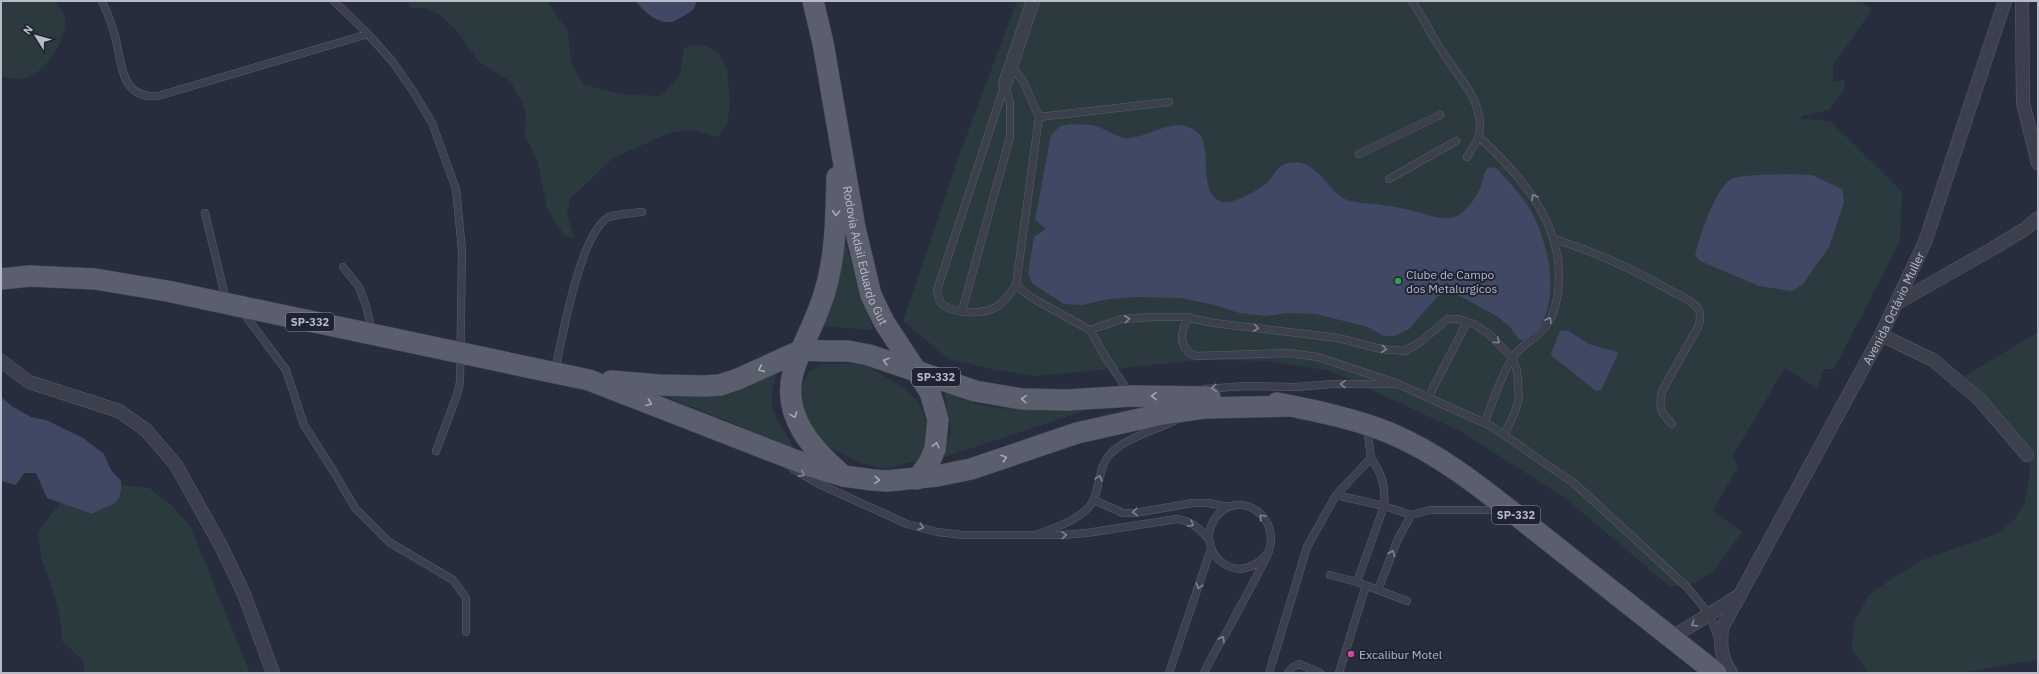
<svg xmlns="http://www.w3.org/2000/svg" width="2039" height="674" viewBox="0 0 2039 674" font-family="'IBM Plex Sans',sans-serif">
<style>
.green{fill:#2b3a3f}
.water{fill:#404864}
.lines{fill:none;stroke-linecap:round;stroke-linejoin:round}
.lane-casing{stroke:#5a5d6b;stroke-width:8}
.street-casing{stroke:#5a5d6b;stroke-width:14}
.primary-casing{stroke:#454856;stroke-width:22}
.lane{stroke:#3c404d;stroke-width:7}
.street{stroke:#3c404d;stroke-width:13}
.primary{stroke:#5a5e6d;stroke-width:21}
.oneway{stroke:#808491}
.oneway2{stroke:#a5a8b6}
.leisure-dot{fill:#2e9e5b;stroke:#202432;stroke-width:1.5}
.hotel-dot{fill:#d1479c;stroke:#202432;stroke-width:1.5}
.labels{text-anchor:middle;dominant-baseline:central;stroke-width:4;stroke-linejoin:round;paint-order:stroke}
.shield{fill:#202432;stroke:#8a8e9b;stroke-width:1}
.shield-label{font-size:11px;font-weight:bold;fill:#b8bbc8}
.street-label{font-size:12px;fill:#b8bbc8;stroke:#202432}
.poi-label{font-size:12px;fill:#b8bbc8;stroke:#202432;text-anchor:start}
</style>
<rect width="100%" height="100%" fill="#282d3d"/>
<path class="green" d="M1,1h52c4,4 10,10 12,15 5,18 -18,53 -34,60 -10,5 -20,3 -30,0z
M408,1h139l21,31 3,31 13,22 36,9 39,2 21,-20 4,-28 8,-3 14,1 14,8 7,15 3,35 -3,21 -10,12 -24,-7 -22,2 -58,26 -43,41 -3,16 7,23 -10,-3 -17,-27 -10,-49 -12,-22 1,-26 -15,-29 -33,-21 -21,-30 -17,-16 -15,-7h-14z
M1017,1h842l11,6 1,4 -38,54v17l12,-2 -1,10 -15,20 -27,6 -1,3 29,2 72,71 -2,49 -66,128h-10l-7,19 -32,-20 -52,87 5,12 -25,43 29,22 -28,39 -20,12 -24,4 -102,-87 -106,-68 -131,-61 -63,-10 -64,-1 -168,16 -41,-6 -46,-11 -46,-38 56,-165z
M843,232l13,49 17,49 -52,-4z
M2038,332v328l-30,4 -46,9h-93l-18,-24 4,-29 14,-25 22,-16 32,-19 75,-27 16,-13 11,-18 5,-29 -2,-25 -66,-70z
M862,363l40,24 16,14 13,30 -8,28 -38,10 -25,-6 -35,-18 -15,-23 -9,-14v-21l8,-15 15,-8z
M779,368c-15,39 -5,46 15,80l-139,-56z
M944,392c10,3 19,8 29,11 37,10 79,7 117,6l-149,49 10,-26z
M98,478l24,7 27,3 22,17 19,21 60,147h-166v-11l-23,-22c5,-16 -13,-63 -19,-80 -2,-9 -2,-19 -4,-28l30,-39z"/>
<path class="water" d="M636,1h60c0,7 -5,11 -11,14 -4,2 -10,7 -14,7 -14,2 -28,-11 -35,-21z
M1072,124c8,1 17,0 24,2 9,3 19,10 28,12 23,3 49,-25 73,-6 18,13 -2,62 26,70 9,3 37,-13 44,-19 7,-7 10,-18 21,-20 28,-6 38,26 57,36 10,5 27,4 38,6 17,2 32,6 48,11 8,2 18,4 26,0 9,-4 21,-21 24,-30 3,-8 2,-14 8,-19l7,1c12,13 27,28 35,43 17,32 28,79 11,112 -3,6 -9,12 -14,17h-9l-9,-13 -12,-10 -36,-20 -14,-5 -11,5 -28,32 -14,7h-11l-16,-9 -52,-13 -30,-1 -20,3 -27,-3 -24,-8 -35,-7 -44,-1 -28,2 -25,6 -19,-1 -31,-20 -5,-10 6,-37 12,-8 -11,-9 16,-85 9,-9z
M1787,174l25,1 30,14 2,13 -15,45 -26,37 -11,7 -33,-5 -59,-25 -5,-6c5,-18 21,-72 39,-77 15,-4 37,-3 53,-4z
M1567,330l22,14 28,8 1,2 -17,36 -5,1 -44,-35 -1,-3 9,-22z
M1,397l12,10 18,10 15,3 37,18 21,16 7,16 10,11c1,27 -9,21 -29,33l-45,-16 -11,-25h-12l-8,12 -15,-4z"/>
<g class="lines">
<defs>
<path id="lane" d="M102,1c5,11 10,23 13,35 7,26 5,64 43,60l210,-62
M334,1l34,33 24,27 21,30 19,32 24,66 6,61 -2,132 -3,13 -21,56
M1412,1c11,16 19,34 30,50 13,22 37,45 38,73 1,13 -6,22 -13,33
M1011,66l12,15 16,36 130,-15
M1005,84l-68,206c1,5 1,10 5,14 12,10 40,11 54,3 9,-5 14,-14 20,-22
M1039,117l-23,168 16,13 58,32 16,28 24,36
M1479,137c40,37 80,81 80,139 0,15 -2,30 -9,44 -9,17 -30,24 -38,39 -12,18 -19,44 -28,64
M1359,154l81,-39
M1389,179l67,-38
M205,213l21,87
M1554,239c42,13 79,30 117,52 9,5 23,10 28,19 2,6 1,10 0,15l-37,66c-4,16 -1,22 10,33
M343,267l16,20 7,19 6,25
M242,311l44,59 18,55 30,47 21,36 34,34 64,38 13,18v34
M962,311l48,-174v-34l-5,-19
M1190,317c-11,13 -12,33 6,39l93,-3 29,4 78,26 95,43 84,58 112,103 23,28 8,23
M1090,330l32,-11 32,-2h31l29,6 124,15 43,11 24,2 15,-9 28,-23h10l16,5 15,10 23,24 5,12 2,28 -4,14 -11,23
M555,371c7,-32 25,-139 54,-154 7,-3 25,-4 33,-5
M1205,389l40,-3 50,1 38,-3h59
M1428,398l39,-76
M793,469l26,15 88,40 30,8 26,3h99l25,-2 90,-14c14,2 22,9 32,20
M1336,495l48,11 27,9
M1094,500l29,13h12l58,-10h15l21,4
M1038,534c17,-6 49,-17 56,-35 6,-15 5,-34 17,-46 16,-15 43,-23 63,-32
M1330,575l27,7 50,19
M1357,582l27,-76c2,-19 -2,-32 -13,-48
M1378,590l19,-49 14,-26 19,-5h70
M1169,673l42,-124
M1204,673c7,-16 16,-30 25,-45 12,-23 25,-46 37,-70 21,-42 -31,-73 -52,-38 -20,33 26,72 55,31
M1269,673l38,-126 29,-52 35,-37 -4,-31
M1288,673l5,-6 6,-3 21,9
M1339,673l27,-88"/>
<g id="street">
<path d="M2022,1l1,102 15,60"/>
<path d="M1005,84l28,-83"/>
<path d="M1897,303l95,-54 33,-20 13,-11"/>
<path d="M1881,335l52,25 46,39 48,56"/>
<path d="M1,361l28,21 90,29 27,19 30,35 45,81 23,48 29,79"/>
<path d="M1671,638l66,-41"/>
<path id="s1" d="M1731,673c-10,-15 -11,-28 -9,-45l159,-293 44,-93 80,-241"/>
</g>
<g id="primary">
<path id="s2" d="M813,1l10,42 32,185 16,67 13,27 46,70 8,28 -3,29 -6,14 -12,16"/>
<path d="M837,177c-1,39 -1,77 -12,114 -8,29 -24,54 -32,82 -11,41 17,74 46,99"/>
<path d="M1,279l29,-3 65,3 72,12 422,89 221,86 33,10 30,4 14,1 50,-5 34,-7 106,-36 85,-19 42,-6 86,-2"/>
<path d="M611,381l48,4 45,1 16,-1 18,-6 64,-29 22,1h24l21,4 106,36 47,8 45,1 65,-4 78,1"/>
<path d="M1277,403c39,8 76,15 113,30 55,23 104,65 150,101 59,46 117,93 176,139"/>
</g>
</defs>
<use href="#lane" class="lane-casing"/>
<use href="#street" class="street-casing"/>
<use href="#primary" class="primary-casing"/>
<use href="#lane" class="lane"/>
<use href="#street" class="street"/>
<use href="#primary" class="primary"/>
</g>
<defs><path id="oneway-chevron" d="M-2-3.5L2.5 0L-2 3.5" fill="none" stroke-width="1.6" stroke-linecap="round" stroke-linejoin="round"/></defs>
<g class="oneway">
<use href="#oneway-chevron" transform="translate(1534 197) rotate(-121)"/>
<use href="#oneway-chevron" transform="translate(1127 319) rotate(-7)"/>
<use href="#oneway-chevron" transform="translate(1549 320) rotate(-61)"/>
<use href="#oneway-chevron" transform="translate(1256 328) rotate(7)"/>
<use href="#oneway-chevron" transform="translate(1497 341) rotate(42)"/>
<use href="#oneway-chevron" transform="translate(1384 349) rotate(7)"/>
<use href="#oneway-chevron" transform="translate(1343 384) rotate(-178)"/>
<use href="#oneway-chevron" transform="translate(1214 388) rotate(174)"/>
<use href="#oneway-chevron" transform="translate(802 474) rotate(29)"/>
<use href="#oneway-chevron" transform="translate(1099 478) rotate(-74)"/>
<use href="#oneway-chevron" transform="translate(1135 512) rotate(175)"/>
<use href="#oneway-chevron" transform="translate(1262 517) rotate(-133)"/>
<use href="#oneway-chevron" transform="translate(1191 524) rotate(30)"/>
<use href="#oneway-chevron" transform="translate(921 527) rotate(16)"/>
<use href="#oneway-chevron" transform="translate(1064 535) rotate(-3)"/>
<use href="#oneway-chevron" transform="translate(1392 553) rotate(-67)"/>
<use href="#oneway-chevron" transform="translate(1199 586) rotate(109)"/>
<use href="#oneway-chevron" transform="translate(1694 624) rotate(148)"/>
<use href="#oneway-chevron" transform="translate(1222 639) rotate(-59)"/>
</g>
<g class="oneway2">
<use href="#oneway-chevron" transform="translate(836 213) rotate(93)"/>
<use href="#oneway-chevron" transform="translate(886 361) rotate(-163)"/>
<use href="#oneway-chevron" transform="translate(761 369) rotate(156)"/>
<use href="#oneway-chevron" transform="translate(1154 396) rotate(-179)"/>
<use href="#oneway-chevron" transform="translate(1024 399) rotate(-177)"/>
<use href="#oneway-chevron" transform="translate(649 403) rotate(21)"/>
<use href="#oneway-chevron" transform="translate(794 415) rotate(70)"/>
<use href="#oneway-chevron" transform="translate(936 445) rotate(-76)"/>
<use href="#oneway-chevron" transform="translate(1004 458) rotate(-17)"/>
<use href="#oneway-chevron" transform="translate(877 480) rotate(4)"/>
</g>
<circle class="leisure-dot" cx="1398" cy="281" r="4"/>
<circle class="hotel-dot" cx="1351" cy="654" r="4"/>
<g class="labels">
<g class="shield">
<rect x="286" y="313" width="48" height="18" rx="3"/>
<rect x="912" y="368" width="48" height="18" rx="3"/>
<rect x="1492" y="506" width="48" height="18" rx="3"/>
</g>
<g class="shield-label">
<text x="310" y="322">SP-332</text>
<text x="936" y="377">SP-332</text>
<text x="1516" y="515">SP-332</text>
</g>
<g class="street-label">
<text stroke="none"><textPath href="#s2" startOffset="260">Rodovia Adail Eduardo Gut</textPath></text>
<text stroke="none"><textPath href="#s1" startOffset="410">Avenida Octávio Muller</textPath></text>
</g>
<g class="poi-label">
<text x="1406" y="274">Clube de Campo<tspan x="1406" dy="14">dos Metalurgícos</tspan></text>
<text x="1359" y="654">Excalibur Motel</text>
</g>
</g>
<rect width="2039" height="674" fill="none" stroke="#b8bbc8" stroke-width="4"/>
<g transform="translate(36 36) rotate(307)" stroke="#202432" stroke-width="3" paint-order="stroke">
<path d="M0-3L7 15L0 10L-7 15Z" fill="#b8bbc8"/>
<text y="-6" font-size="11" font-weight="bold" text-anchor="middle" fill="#b8bbc8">N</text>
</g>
</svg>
